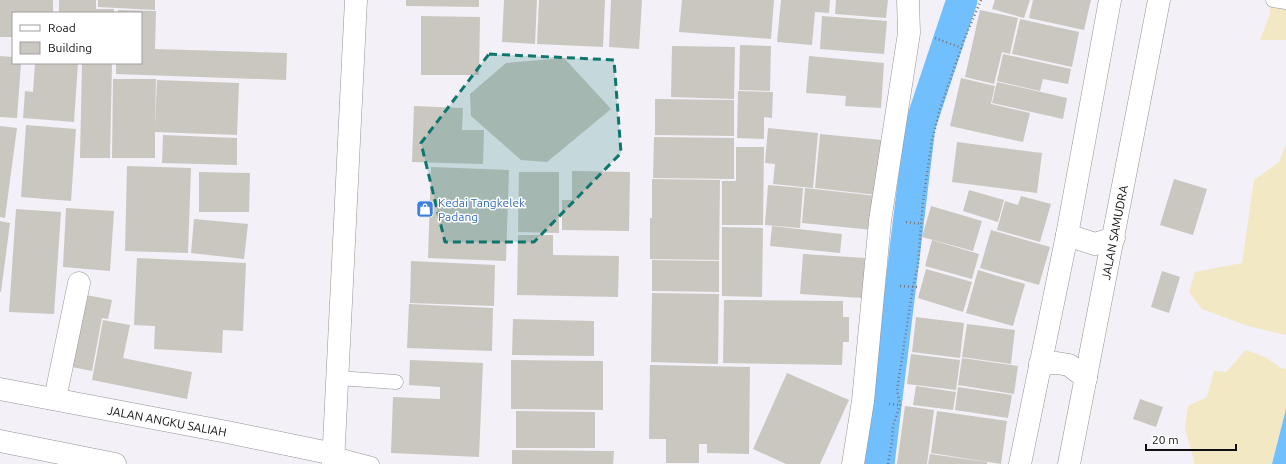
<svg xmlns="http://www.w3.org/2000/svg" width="1286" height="464" viewBox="0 0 1286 464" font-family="Ubuntu,sans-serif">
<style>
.sand{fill:#f2e8c3}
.water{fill:#71bffd}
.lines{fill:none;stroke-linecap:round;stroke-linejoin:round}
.canal{stroke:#71bffd;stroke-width:31}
.building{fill:#cac7c1}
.service-casing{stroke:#949298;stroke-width:15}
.minor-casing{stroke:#949298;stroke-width:23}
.secondary-casing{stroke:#949298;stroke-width:23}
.primary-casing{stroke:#949298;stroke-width:23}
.path{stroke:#78767b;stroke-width:2.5;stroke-dasharray:1 3;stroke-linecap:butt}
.service{stroke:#fff;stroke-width:14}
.minor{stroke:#fff;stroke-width:22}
.secondary{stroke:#fff;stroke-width:22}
.primary{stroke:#fff;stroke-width:22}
.marked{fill:#0f766e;fill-opacity:0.2;stroke:#0f766e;stroke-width:3;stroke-dasharray:8 5;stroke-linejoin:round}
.labels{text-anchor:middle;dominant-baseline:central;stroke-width:3;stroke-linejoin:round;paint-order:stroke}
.shop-label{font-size:12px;fill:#366cbe;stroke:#fff;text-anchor:start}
.street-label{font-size:12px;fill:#100f11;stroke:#fff}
</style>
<rect width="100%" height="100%" fill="#f3f0f7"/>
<path class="sand" d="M1270,6l16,3v31h-26l10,-26z
M1286,145v190l-38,-9 -46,-17 -13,-17 6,-20 47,-9 12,-83 25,-18z
M1246,350l19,7 16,11 5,1v40l-14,55h-78v-4l-9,-32 3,-22 19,-9 7,-26 12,1z"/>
<path class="water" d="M1286,409v55h-14z"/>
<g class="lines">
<path class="canal" d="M879,464l41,-338 42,-126"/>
</g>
<path class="building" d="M0,0h53v13h-40v24h-13z
M59,0h37v9h18v4h-55z
M98,0h57v10l-57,-3z
M406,0h73v7l-73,-1z
M504,0h33l-2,44 -33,-2z
M539,0h66l-2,47 -66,-3z
M611,0h31l-3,49 -30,-2z
M682,0h92l-3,39 -92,-7z
M781,0h49l-1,13 -14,-1 -3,33 -35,-3z
M836,0h52l-2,18 -51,-4z
M995,0h35l-6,18 -32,-9z
M1033,0h58l-7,30 -55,-12z
M118,10l38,1 -1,38 132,4 -1,27 -170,-6v-11h25v-50h-23z
M980,10l38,8 -8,36 -8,-2 -8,32 -29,-7z
M421,16l59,1 -1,58h-58z
M822,16l65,5 -3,33 -64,-5z
M1020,19l59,13 -7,35 -60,-13z
M740,45l31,1 -1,45 -31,-1z
M672,46l63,1 -1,52 -63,-2z
M1003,54l68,15 -3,15 -25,-5 -3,12 -43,-10z
M0,56l13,1v6h8l-4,55 -17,-1z
M809,56l75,7 -3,45 -36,-2 1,-10 -40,-3z
M564,58l47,51 -64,53 -26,-2 -50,-44 -1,-22 36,-31z
M35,63h43l-4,59 -51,-4 2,-27 8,1z
M82,63h30l-2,95h-30z
M961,78l34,8 -4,18 39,9 -7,29 -73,-16z
M113,79h43l-1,50 2,-49 82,3 -2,52 -82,-3v26h-43z
M997,82l70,16 -4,21 -71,-16z
M738,91l35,1 -1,26 -8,-1v22l-27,-1z
M655,99l79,1v36l-79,-1z
M414,106l49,2 -1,22h22l-1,34 -71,-2z
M26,125l50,4 -5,72 -50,-4z
M0,126l17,2 -12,90 -5,-1z
M768,128l50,5 -5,55 -40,-4 2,-20 -10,-1z
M820,134l62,6 -5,55 -62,-7z
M163,135l74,3v27l-75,-2z
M654,137l80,1v41l-81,-1z
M957,142l85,11 -5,40 -85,-11z
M736,147h28l-1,78h-41v-44h14z
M127,166l64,2 -3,85 -63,-2z
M431,167l78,3 -3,91 -78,-3z
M572,171l58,1 -1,59 -67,-1v-30h10z
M199,172l51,1 -1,39h-50z
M519,172h40v61l-41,-1z
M652,179l68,1 -1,80 -69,-1v-41h2z
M1174,179l33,10 -14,46 -33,-10z
M768,185l35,3 -3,40 -35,-3z
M805,188l72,8 -4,34 -71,-7z
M969,190l35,10 -6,22 -35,-11z
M1021,196l30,8 -11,38 -43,-12 8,-29 13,4z
M931,206l51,15 -9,30 -51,-14z
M66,208l48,3 -4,60 -47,-4z
M16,209l45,3 -7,102 -45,-2z
M194,219l54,5 -4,35 -53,-6z
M0,221l10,2 -9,69h-1z
M772,226l70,8 -2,19 -70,-7z
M722,227l41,1 -1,69 -40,-1z
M991,230l59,17 -11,38 -59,-17z
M518,235h35v20l66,1 -1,41 -101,-2z
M932,240l47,14 -7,25 -47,-13z
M803,254l62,4 -2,40 -63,-4z
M137,258l109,5 -3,68 -20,-1 -1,23 -68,-4 1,-23 -21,-1z
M652,260l67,1v31l-67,-1z
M411,261l84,4 -1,41 -84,-3z
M926,269l46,13 -9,30 -45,-14z
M978,270l47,14 -12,42 -47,-13z
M1162,271l18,6 -11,36 -18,-6z
M652,293l67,1 -1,70 -67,-2z
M81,294l31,6 -4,19 -6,-1 -10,53 -25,-5z
M724,300l119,1v16h6v25h-6l-1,23 -119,-2z
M409,304l84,4 -1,43 -85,-3z
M916,317l48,6 -4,35 -48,-6z
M513,319l81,2v35l-82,-1z
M103,320l27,5 -7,33 69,14 -5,27 -95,-19z
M967,324l48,6 -4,34 -49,-7z
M911,354l49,6 -4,30 -49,-6z
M962,358l56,8 -4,28 -56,-9z
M410,360l73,3 -4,94 -88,-4 2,-56 47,2v-12l-31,-2z
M511,360l92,1v49l-92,-1z
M650,365l100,2 -1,87 -42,-1v-9h-8v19h-33v-24h-17z
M787,373l62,27 -29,64h-34l-33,-15z
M916,386l40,6 -3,18 -40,-5z
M958,387l54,8 -4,23 -53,-8z
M1140,399l23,8 -7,20 -23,-8z
M905,406l29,4 -7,54h-30z
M516,411l79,1v36h-79z
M937,411l70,10 -6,43 -70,-11z
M512,450l102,1 -1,13h-101z
M930,454l57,8v2h-59z"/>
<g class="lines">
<defs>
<path id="service" d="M1273,0l13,2
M337,378l59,4
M334,454l38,10"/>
<path id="minor" d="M55,399l24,-116
M853,464l10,-63 17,-180 29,-188 -1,-33"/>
<g id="secondary">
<path id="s1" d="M0,389l227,43 107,22"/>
<path d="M0,441l115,23"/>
</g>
<g id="primary">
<path d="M1067,235l28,9 19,-6"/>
<path d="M1040,364l17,-1 12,2 17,13"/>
<path d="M333,464l23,-464"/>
<path d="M1020,464l47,-229 43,-235"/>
<path id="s2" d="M1069,464l90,-464"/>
</g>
</defs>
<use href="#service" class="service-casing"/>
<use href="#minor" class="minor-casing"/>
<use href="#secondary" class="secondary-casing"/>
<use href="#primary" class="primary-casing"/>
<path class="path" d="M935,38l27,10
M906,222l16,2
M900,286l17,1
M889,404l11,1
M888,464l4,-23 1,-15 7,-21 -3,-15 16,-103 5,-22 5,-64 9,-61 8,-31 24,-69 17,-40"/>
<use href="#service" class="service"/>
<use href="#minor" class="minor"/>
<use href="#secondary" class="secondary"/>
<use href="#primary" class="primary"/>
</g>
<path class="marked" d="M489,54l125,6 7,93 -87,89h-89l-24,-99z"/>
<defs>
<symbol id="shop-square" viewBox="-11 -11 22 22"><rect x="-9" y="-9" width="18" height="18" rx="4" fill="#3f7fe0" stroke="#fff"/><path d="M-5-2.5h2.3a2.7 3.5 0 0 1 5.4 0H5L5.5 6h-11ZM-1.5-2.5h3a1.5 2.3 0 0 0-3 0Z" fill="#fff"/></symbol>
</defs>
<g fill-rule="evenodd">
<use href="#shop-square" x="415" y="199" width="20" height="20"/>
</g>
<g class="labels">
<g class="shop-label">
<text x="438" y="202">Kedai Tangkelek<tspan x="438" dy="14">Padang</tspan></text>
</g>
<g class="street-label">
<text stroke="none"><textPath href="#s2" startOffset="236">JALAN SAMUDRA</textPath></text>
<text stroke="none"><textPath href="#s1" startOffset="170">JALAN ANGKU SALIAH</textPath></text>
</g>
</g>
<rect x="12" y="12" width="130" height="52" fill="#ffffff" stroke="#9f9fa0"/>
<rect x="20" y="25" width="20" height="6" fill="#ffffff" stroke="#9f9fa0"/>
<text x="48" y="32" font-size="12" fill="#100f11">Road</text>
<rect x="20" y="42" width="20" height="12" fill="#cac7c1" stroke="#9f9fa0"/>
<text x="48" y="52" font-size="12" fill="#100f11">Building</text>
<path d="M1146 444v6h90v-6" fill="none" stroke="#100f11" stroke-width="2"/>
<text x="1152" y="444" font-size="12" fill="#100f11" stroke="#ffffff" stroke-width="3" paint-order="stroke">20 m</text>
</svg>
